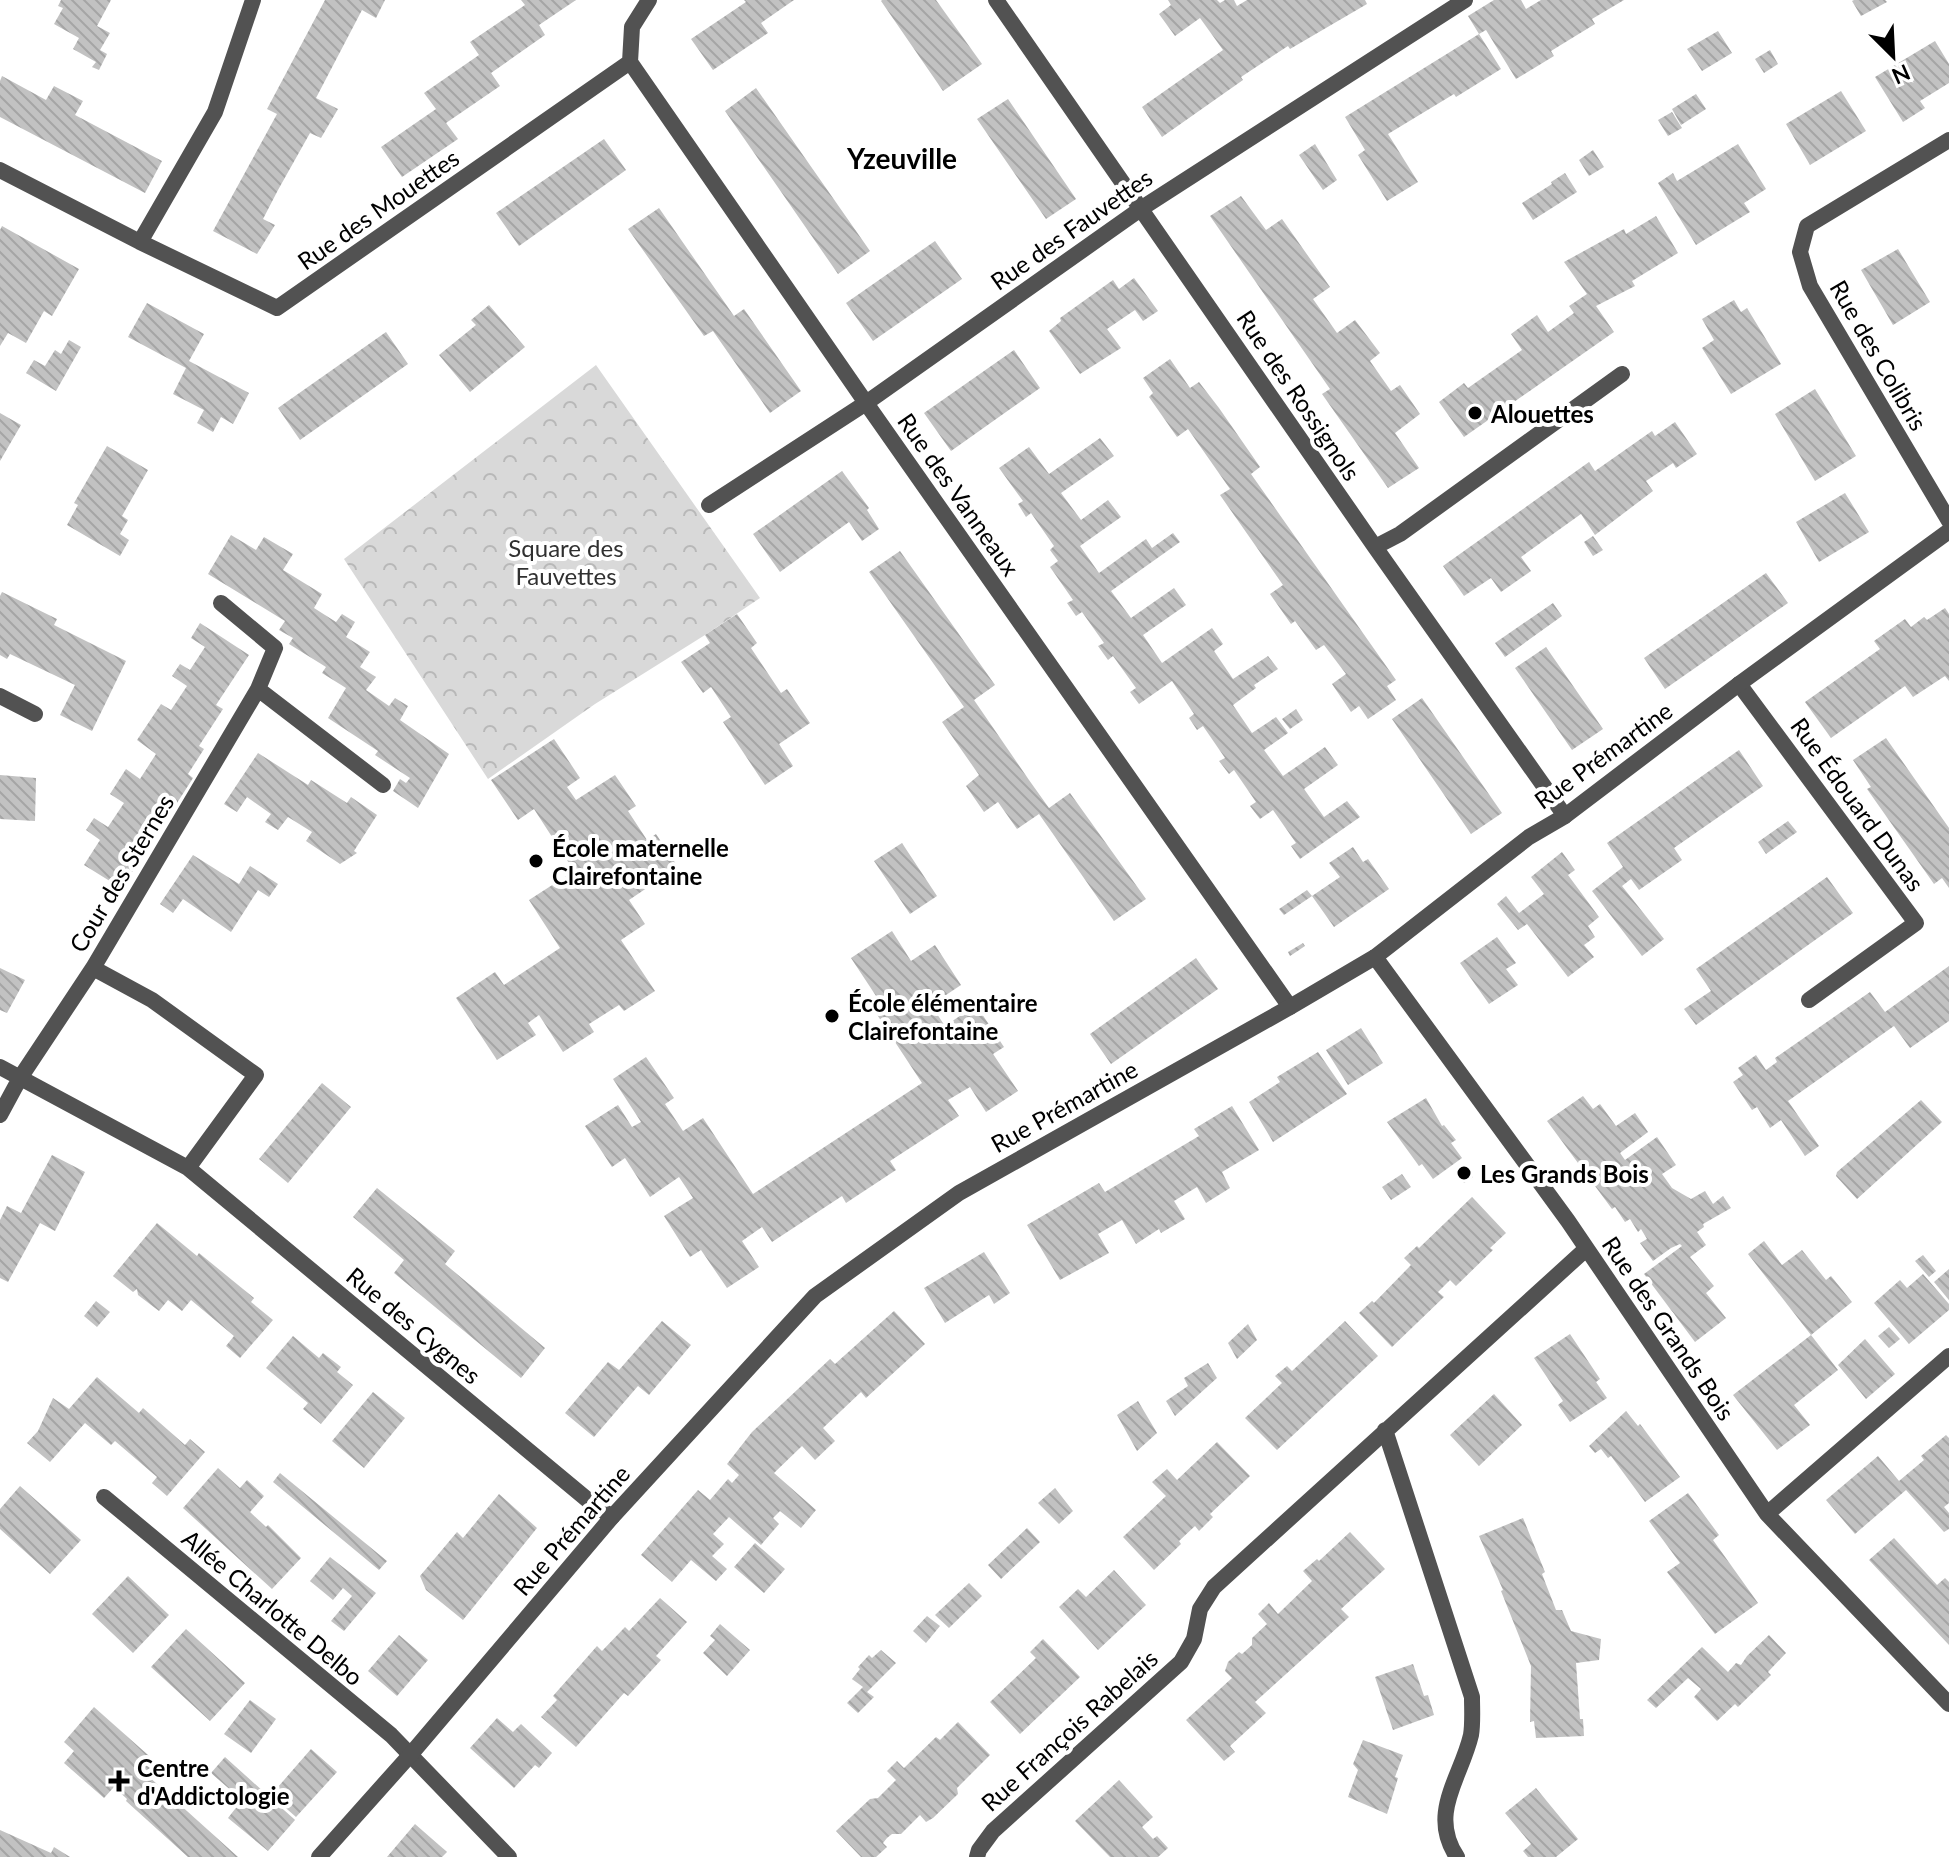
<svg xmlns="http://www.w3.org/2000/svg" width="1949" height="1857" viewBox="0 0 1949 1857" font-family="Lato,sans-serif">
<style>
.forest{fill:url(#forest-crowns)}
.building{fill:url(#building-back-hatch)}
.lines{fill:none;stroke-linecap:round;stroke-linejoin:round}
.minor{stroke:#525252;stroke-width:16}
.tertiary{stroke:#525252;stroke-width:16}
.poi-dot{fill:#000;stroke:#fff;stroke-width:3}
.labels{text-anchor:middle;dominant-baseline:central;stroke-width:8;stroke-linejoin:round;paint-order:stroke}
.street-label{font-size:24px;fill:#000;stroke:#fff}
.poi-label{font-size:24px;font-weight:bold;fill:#000;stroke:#fff;text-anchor:start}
.park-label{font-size:24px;fill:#303030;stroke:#fff}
.quarter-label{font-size:28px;font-weight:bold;fill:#000;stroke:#fff}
</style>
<defs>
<pattern id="forest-crowns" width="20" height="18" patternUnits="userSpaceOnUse" patternTransform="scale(2)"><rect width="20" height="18" fill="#d9d9d9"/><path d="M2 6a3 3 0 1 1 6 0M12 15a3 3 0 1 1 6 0" fill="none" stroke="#b8b8b8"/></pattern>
<pattern id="building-back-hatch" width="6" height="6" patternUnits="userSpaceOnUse" patternTransform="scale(2)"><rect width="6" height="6" fill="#c2c2c2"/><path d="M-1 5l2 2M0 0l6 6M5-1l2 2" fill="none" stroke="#a5a5a5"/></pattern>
</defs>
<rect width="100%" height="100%" fill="#fff"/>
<path class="forest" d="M596,365l164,233 -55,37 -110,69 -107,75 -144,-220z"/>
<path class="building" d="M61,0h50l-14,26 13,7 -10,17 7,4 -8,16 -7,-3 4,-5 -23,-13 6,-11 -25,-14 9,-16 -5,-2z
M325,0h60l-9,18 -14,-8 -46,88 22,11 -17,29 -11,-5 -32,57 -15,29 12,6 -18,29 -44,-23 64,-117 -10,-5z
M521,0h55l-37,25 6,10 -54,38 9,13 -54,37 12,16 -56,38 -21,-30 55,-38 -12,-16 55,-38 -9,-13 55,-37z
M744,0h50l-33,23 7,10 -55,37 -22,-31 55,-37z
M882,0h54l46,64 -39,27 -62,-90z
M1168,0h49l3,3 5,-3h9l3,6 10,-6h118l2,4 -77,45 -2,-3 -47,31 2,3 -81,57 -20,-30 81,-57 -23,-32 -25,18 -16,-22 12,-9z
M1494,0h27l5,9 15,-9h83l-32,19 3,5 -44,27 3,5 -38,23 -30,-49 -7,4 -11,-18z
M1854,0h31l2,2 -26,14 -9,-15z
M1718,31l14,22 -30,18 -15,-22z
M1479,34l22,35 -45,28 -2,-3 -66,40 30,48 -31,19 -29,-46 7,-5 -20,-33z
M1935,41l14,23v19l-29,18 5,7 -22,14 -28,-45z
M1770,50l8,14 -14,9 -9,-14z
M2,76l44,24 8,-14 29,15 -8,14 87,46 -17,32 -145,-76v-36z
M756,88l114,163 -32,23 -113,-163z
M1841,91l25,40 -56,34 -24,-41z
M1696,94l10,15 -25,16 -9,-16z
M1008,99l68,100 -30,20 -69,-100z
M1672,112l10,16 -14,8 -10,-16z
M604,139l22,31 -107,76 -23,-33z
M1315,144l22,36 -14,10 -24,-35z
M1738,144l28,45 -22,14 6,9 -54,33 -38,-62 15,-10 4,8z
M1593,150l11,17 -15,9 -10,-16z
M1565,173l12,19 -44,28 -11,-17 30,-19 -1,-2z
M1241,196l25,34 16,-11 48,68 -17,12 24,34 18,-13 25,33 -10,8 21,30 9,-6 20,29 -25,19 24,35 -31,20 -66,-94 8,-5 -120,-173z
M659,208l75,108 10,-7 57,82 -31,22 -57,-82 -9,5 -76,-107z
M1656,216l22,37 -46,28 3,5 -39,20 18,26 -150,105 -25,-35 25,-19 4,5 54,-38 -11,-16 26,-19 11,17 26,-19 -5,-7 18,-12 -23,-32 60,-33 2,5z
M2,226l77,43 -27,47 -8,-5 -18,32 -18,-10 -8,13v-116z
M935,241l27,38 -89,62 -27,-38z
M1898,249l32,53 -37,23 -32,-55z
M1134,278l24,33 -15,10 -8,-11 -28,19 14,19 -41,26 -31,-43 12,-10 -1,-3 53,-38 6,9z
M1734,300l7,12 6,-4 34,56 -50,30 -29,-46 12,-8 -12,-21z
M147,303l57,31 -15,27 60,32 -16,31 -12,-7 -8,15 -16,-9 7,-13 -31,-16 13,-26 -58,-31z
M489,305l36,42 -55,45 -31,-37 37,-30 -5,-5z
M386,332l22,32 -108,76 -22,-32z
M69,340l12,7 -25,44 -30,-18 8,-13 11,6 10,-16 6,4z
M1014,350l26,38 -89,63 -27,-38z
M1170,359l20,29 9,-6 20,26 41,59 -9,7 145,206 -9,6 9,14 -28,19 -9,-13 -8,6 -19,-28 14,-10 -22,-29 -8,5 -21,-29 -4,3 -21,-30 13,-9 -63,-90 10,-6 -42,-60 -11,8 -28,-40 4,-4 -10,-15z
M1815,389l41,67 -41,25 -40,-67z
M0,413l21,12 -21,36z
M1675,422l22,32 -21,14 -3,-5 -27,18 7,10 -58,44 -14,-21 -60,43 10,14 -30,21 -10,-14 -27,18 -21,-30 146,-104 6,9 57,-40 3,5z
M1100,438l14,18 -53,37 20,27 27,-20 13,17 -41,29 19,27 47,-34 6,9 21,-15 7,9 -69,49 20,27 43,-30 12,17 -43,30 19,28 50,-35 11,16 -9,7 19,28 35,-23 10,13 -24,16 2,3 -23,17 19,28 24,-16 12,16 -24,17 19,26 42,-29 13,18 -34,24 20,28 23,-16 13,16 -60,42 -9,-13 5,-3 -23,-33 -13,9 -10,-13 6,-4 -22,-32 -5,4 -10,-13 6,-3 -22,-32 -6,4 -8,-12 5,-4 -22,-33 -33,23 -9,-12 6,-4 -23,-32 -5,4 -10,-14 6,-3 -22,-31 -6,4 -9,-13 6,-3 -23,-33 8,-6 -8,-11 4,-4 -23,-33 -5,4 -8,-13 5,-3 -24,-33 30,-21 20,27z
M107,446l41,24 -26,46 6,4 -8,14 9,6 -9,16 -53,-31 11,-20 -4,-2z
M842,471l27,37 -2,2 12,19 -17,12 -13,-19 -69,50 -27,-38z
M1845,493l24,39 -50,30 -23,-40z
M231,535l25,15 8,-13 29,17 -10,16 39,24 -8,14 22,14 6,-8 13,8 -9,15 24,15 -10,15 16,10 -10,13 23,16 6,-8 13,8 -8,14 49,34 -31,54 -25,-17 7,-12 6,4 4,-5 -35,-23 3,-4 -50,-33 18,-30 -24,-15 4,-6 -37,-23 4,-6 -14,-8 6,-9 -77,-47z
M1593,536l10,14 -10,6 -9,-14z
M900,551l95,134 -21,15 55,80 20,28 21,-15 76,106 -32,22 -75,-107 -22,15 -19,-27 -14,10 -18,-26 13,-11 -37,-53 22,-15 -95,-135z
M1766,573l22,30 -123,86 -21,-31z
M2,592l55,27 -3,6 72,36 -34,70 -32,-16 15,-30 -65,-31 -3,5 -7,-4v-59z
M1553,603l9,13 -57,41 -10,-14z
M1945,608l4,6v67l-4,-5 -32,21 -8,-11 -74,52 -26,-36 75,-53 -6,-8 31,-22 6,8 13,-10 3,3z
M737,614l20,29 -6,5 30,45 6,-4 23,34 -31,21 14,22 -28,19 -42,-63 8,-5 -20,-30 -8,6 -22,-31 29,-19 -5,-8z
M200,623l49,32 -33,50 7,4 -24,37 5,3 -16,25 5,4 -16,25 -5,-3 -9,12 -8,12 7,4 -16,24 -6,-4 -9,14 6,3 -16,23 -37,-23 16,-25 -14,-10 8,-12 14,9 16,-24 -14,-9 16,-25 14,10 16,-25 -19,-14 24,-36 10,6 16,-24 -15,-10 8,-12 10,6 15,-23 -14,-9z
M1546,647l57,82 -31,21 -57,-82z
M1422,698l80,115 -31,21 -79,-115z
M1296,709l7,11 -13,9 -8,-10z
M1886,738l63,90v60l-7,-10 -8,6 -67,-95 4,-2 -18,-27z
M554,739l26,39 -13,9 9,13 39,-25 21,31 -8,5 19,29 9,-6 22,33 -49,33 16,24 -24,16 34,51 -31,20 -5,-6 -30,19 5,8 -31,20 -24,-37 -11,8 8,12 -39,25 -41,-62 39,-26 9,13 56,-37 -31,-48 45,-29 -40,-62 -16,11 -27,-40z
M1739,750l24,36 -89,62 8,12 -43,30 -8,-11 -9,7 42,53 -22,17 -50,-65 31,-24 -16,-24z
M258,753l50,32 3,-5 36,23 4,-6 26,18 -23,36 3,2 -17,11 -34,-23 6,-9 -24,-15 -10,13 -13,-8 6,-8 -24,-17 -10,15 -13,-8z
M0,775l36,3 -1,43 -35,-2z
M1788,821l9,11 -31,22 -8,-12z
M902,843l35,53 -27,18 -36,-53z
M1353,847l10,15 5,-3 21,30 -55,38 -22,-31 28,-19 -11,-14z
M1562,852l13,18 -7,5 31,42 -11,9 7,11 -11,8 10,12 -26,20 -41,-53 -9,6 -21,-26 9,-8 13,17 25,-19 -13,-17z
M193,855l46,29 11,-18 28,18 -9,13 -11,-7 -27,42 -48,-33 -10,14 -13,-9z
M1827,877l26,36 -157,112 -12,-16 27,-18 -15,-22z
M1307,890l5,6 -28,19 -5,-6z
M892,931l19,30 24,-16 26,40 -30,20 14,21 31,-21 28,42 -11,7 25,37 -32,21 -16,-25 -22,13 11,16 -69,45 6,9 -50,33 -4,-7 -70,46 -10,-15 -20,14 17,26 -32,21 -26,-38 -11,7 -26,-41 29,-18 -14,-21 -29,20 -25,-39 -13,9 -27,-41 33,-21 14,22 9,-5 -28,-43 33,-22 28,41 -9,6 18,27 20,-13 50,76 169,-111 -52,-79 8,-5 -27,-41z
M1497,937l19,26 -10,6 12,16 -29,19 -29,-41z
M1303,943l2,3 -15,10 -2,-4z
M1196,958l22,31 -107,75 -21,-30z
M1949,966v55l-39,27 -16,-22 -106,75 31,45 -14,10 -24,-36 -11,8 -13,-21 -5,3 -19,-28 10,-7 -5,-7 18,-13 10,15 11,-8 -2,-4 95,-66 15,20z
M0,968l25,12 -18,33 -7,-3z
M1361,1028l22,35 -35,22 -22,-35z
M1318,1052l29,42 -74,48 -24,-40 31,-20 -3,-5z
M322,1083l29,24 -63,76 -29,-24z
M1583,1096l10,13 7,-5 16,22 19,-13 13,19 -28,21 5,7 32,-23 19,28 -14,9 10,14 19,11 14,-8 8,13 10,-8 8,12 -28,16 1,3 -7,5 9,13 -16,12 24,29 -8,7 20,25 -31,24 -51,-68 38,-28 -2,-2 -9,4 -18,13 -13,-18 7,-4 -6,-10 -3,3 -8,-13 -5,3 -10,-15 -3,2 -65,-88z
M1426,1098l16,28 2,-1 12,15 -5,3 11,15 -29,21 -11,-15 -3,2 -32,-44z
M1921,1100l21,22 -85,77 -21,-23 1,-4z
M1232,1106l27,44 -37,22 8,16 -24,15 -9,-16 -23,14 11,18 -24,14 -2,-4 -23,15 -14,-24 -24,14 11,19 -49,27 -33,-55 72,-42 6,9 94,-56 -5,-7z
M52,1155l33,17 -30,59 -15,-8 -32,59 -8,-4v-58l7,-14 14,7z
M1464,1164l9,13 -9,6 -8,-13z
M1402,1174l9,13 -20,13 -9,-13z
M377,1188l78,63 -10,13 100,84 -24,30 -127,-105 10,-13 -51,-43z
M1472,1197l34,36 -16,15 3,2 -37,36 -6,-6 -12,12 6,5 -52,50 -33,-34 13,-12 2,2 37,-38 -7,-7 13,-12 2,2z
M157,1223l40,33 2,-3 55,45 -3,4 22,18 -33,38 -14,-12 8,-10 -43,-36 -9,11 -14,-11 -9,11 -21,-16 -1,-6 -4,3 -20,-16z
M1764,1241l18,24 20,-15 24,30 5,-4 21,26 -41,33 -63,-81z
M984,1252l26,41 -16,11 -5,-9 -44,28 -21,-35z
M1923,1255l13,16 -7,6 -14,-16z
M1949,1269v31l-15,-18z
M1923,1274l26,30v6l-40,34 -35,-41 26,-23 7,8z
M96,1301l14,11 -13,15 -13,-11z
M894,1311l31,33 -59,54 -5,-6 -38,36 12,13 -20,19 -13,-14 -28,27 42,37 -15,18 -21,-17 -7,7 6,6 -18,21 -32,-28 -16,17 11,10 -12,12 15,13 -11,12 -25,-21 -19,22 -31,-27 57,-65 12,10 18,-21 4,4 7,-8 -12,-11 25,-32 78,-73 5,5z
M662,1321l29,24 -42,50 -11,-9 -44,51 -29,-24 43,-51 11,8z
M1345,1321l33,35 -101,94 -32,-32 37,-35 -7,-7 12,-10 5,5z
M1248,1324l9,16 -20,19 -9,-16z
M1889,1327l11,12 -11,9 -11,-12z
M1570,1334l30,45 -4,3 11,16 -37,24 -12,-17 5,-4 -29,-43z
M1811,1335l27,35 -44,35 16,20 -33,25 -44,-55z
M293,1336l26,22 4,-5 18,14 -4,5 16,13 -32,39 -18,-15 5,-6 -42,-35z
M1865,1339l30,35 -29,25 -28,-34z
M1208,1363l9,15 -42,38 -9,-15 22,-15 -4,-8z
M97,1377l42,36 4,-5 42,37 5,-6 15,13 -38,44 -15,-13 5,-6 -42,-36 -4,4 -26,-22 -35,39 -23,-19 11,-12 15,-33 16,11z
M373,1392l32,26 -41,50 -32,-27z
M1494,1394l28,31 -43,41 -29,-31z
M1138,1401l19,32 -20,18 -20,-36z
M1626,1411l12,15 2,-2 40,53 -35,25 -34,-46 -3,2 -7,-9 -6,4 -6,-7z
M1946,1435l3,3v65l-5,4 5,6v16l-5,3 -38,-42 -51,44 -29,-34 52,-44 21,25 25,-21 -3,-4z
M1217,1442l33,34 -40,38 3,3 -14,14 -4,-5 -16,15 2,3 -27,26 -31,-33 43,-41 -14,-14 15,-13 10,11z
M218,1468l22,20 7,-8 17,16 -14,16 16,15 2,-2 33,33 -29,31 -89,-81z
M280,1473l107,88 -8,9 -106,-88z
M20,1486l61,54 -31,34 -50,-45v-20z
M1055,1488l18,23 -14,13 -21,-21z
M1688,1493l31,42 -6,5 45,63 -43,31 -48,-62 13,-9 -31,-42z
M499,1494l38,34 -74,92 -37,-30 -6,-14 37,-44 6,6z
M1523,1518l22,54 -3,2 14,36h6l9,21 30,8 -2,21 -23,3 4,56h3l1,17 -48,2 -2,-17 -4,1 1,-56 -30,-75 2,-1 -24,-54z
M1027,1528l13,14 -39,37 -13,-14z
M1350,1532l35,37 -44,40 8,8 -94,85 11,11 -36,33 5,6 -11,9 -38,-41 46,-42 -7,-7 3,-9 11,-10 3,2 10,-9v-7l15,-14 -9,-10 11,-11 9,11 34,-33 -9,-10 14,-12 2,2z
M1894,1538l43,47 8,-7 4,4v63l-80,-85z
M755,1543l30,26 -21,24 -30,-26z
M330,1557l46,36 -32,38 -13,-10 21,-25 -9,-8 -10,12 -23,-19z
M1114,1570l32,35 -48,45 -39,-43 19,-18 8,8z
M128,1576l41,39 -36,38 -41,-39z
M969,1583l13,13 -33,32 -14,-13z
M660,1598l27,24 -31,34 5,4 -33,36 -4,-3 -48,54 -35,-30 16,-17 -4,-4 44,-50 5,5 23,-24 4,4z
M927,1616l13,10 -14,17 -13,-12z
M720,1624l30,26 -23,26 -24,-23 12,-13 -5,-4z
M186,1629l59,54 -35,38 -59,-54z
M399,1635l29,25 -31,36 -29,-25z
M1769,1635l17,18 -18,19 3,3 -33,32 -3,-3 -18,17 -23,-24 7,-8 -13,-11 -32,30 -9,-8 55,-53 26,25 8,-9 5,2 6,-9z
M1043,1639l37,38 -60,57 -30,-32 46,-44 -6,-6z
M881,1650l15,13 -29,29 7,5 -16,16 -11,-10 16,-16 -11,-8 8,-10 -2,-2 11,-12 3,3z
M1413,1664l11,32 4,-1 6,20 -41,15 -18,-53z
M250,1700l26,19 -25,34 -27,-19z
M94,1707l63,56 -10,12 91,82h-50l-62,-56 1,-2 -13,-12 -10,11 -40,-35 10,-12 -10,-9z
M497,1718l16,14 8,-8 31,29 -13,15 -4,-3 -21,23 -44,-40z
M958,1722l32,33 -33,33 1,6 -25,24 -7,4 -6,-7 -19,19h-9l-5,4 -4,5 4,4 -11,10h-15l-25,-26 34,-32 8,-1 18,-18 -9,-9 10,-10 7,7 32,-31 4,3z
M1363,1740l40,15 -8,22 3,1 -11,36 -39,-17 10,-27 -5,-6z
M311,1749l26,23 -41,45 -25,-22z
M225,1757l70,63 -27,31 -40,-33 14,-18 -31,-27z
M1119,1780l34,37 -11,10 11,12 4,-3 11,12 -10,9h-48l-35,-36z
M1536,1788l42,51 -22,18h-28l-5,-6 8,-7 -26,-31z
M415,1824l32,28 -5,5h-55z
M0,1830l51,23 3,-6 16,10h-70z"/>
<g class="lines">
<path class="minor" d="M649,0l-17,27 -2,35 236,341 424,604
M996,0l379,547 190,269
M1949,140l-142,86 -7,26 10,34 139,235
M0,170l140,72 137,66 353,-246
M140,242l75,-130 38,-112
M709,505l157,-102 276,-195 323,-208
M1375,547l25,-13 222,-160
M1739,684l177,239 -107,77
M258,689l125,96
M0,696l35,18
M1375,957l193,264 199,293 182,190
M93,968l59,32 104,75 -68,93
M0,1067l188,101 401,333 23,16
M0,1115l20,-37 73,-110 165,-279 17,-41 -54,-45
M1385,1430l87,267c0,12 1,26 -1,38 -10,43 -43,78 -14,122
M104,1497l287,238 118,122
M1767,1514l182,-158
M977,1857l2,-7 14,-19 188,-169 13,-23 6,-30 14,-22 372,-338"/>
<path class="tertiary" d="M319,1857l92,-103 201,-237 203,-221 144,-103 331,-186 85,-50 154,-120 36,-21 174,-132 210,-153"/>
</g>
<g class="poi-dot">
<circle cx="1475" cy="413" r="8"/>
<circle cx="536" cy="861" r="8"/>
<circle cx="832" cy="1016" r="8"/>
<circle cx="1464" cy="1173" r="8"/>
<path d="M115 1769h8v8h8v8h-8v8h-8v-8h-8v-8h8z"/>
</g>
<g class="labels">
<g class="street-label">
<text transform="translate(378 209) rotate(-35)">Rue des Mouettes</text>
<text transform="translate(1071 229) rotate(-35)">Rue des Fauvettes</text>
<text transform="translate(1879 355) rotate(60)">Rue des Colibris</text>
<text transform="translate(1299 395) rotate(56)">Rue des Rossignols</text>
<text transform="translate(959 494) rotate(55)">Rue des Vanneaux</text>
<text transform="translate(1603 755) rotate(-36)">Rue Prémartine</text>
<text transform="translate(1858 804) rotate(54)">Rue Édouard Dunas</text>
<text transform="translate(121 873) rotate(-59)">Cour des Sternes</text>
<text transform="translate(1064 1106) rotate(-29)">Rue Prémartine</text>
<text transform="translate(414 1325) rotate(40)">Rue des Cygnes</text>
<text transform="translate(1669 1328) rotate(56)">Rue des Grands Bois</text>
<text transform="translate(571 1530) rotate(-49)">Rue Prémartine</text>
<text transform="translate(273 1607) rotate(40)">Allée Charlotte Delbo</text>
<text transform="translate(1069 1730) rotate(-42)">Rue François Rabelais</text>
</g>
<g class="poi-label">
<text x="1491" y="413">Alouettes</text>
<text x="552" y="847">École maternelle<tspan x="552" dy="28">Clairefontaine</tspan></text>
<text x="848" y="1002">École élémentaire<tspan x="848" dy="28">Clairefontaine</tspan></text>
<text x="1480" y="1173">Les Grands Bois</text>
<text x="137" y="1767">Centre<tspan x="137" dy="28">d'Addictologie</tspan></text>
</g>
<g class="park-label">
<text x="566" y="547">Square des<tspan x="566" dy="28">Fauvettes</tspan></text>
</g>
<g class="quarter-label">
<text x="902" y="158">Yzeuville</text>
</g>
</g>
<g transform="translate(1893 56) rotate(156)" stroke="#ffffff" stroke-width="6" paint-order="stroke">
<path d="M0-6L14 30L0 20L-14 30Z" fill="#000000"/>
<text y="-12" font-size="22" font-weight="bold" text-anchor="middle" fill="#000000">N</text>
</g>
</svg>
